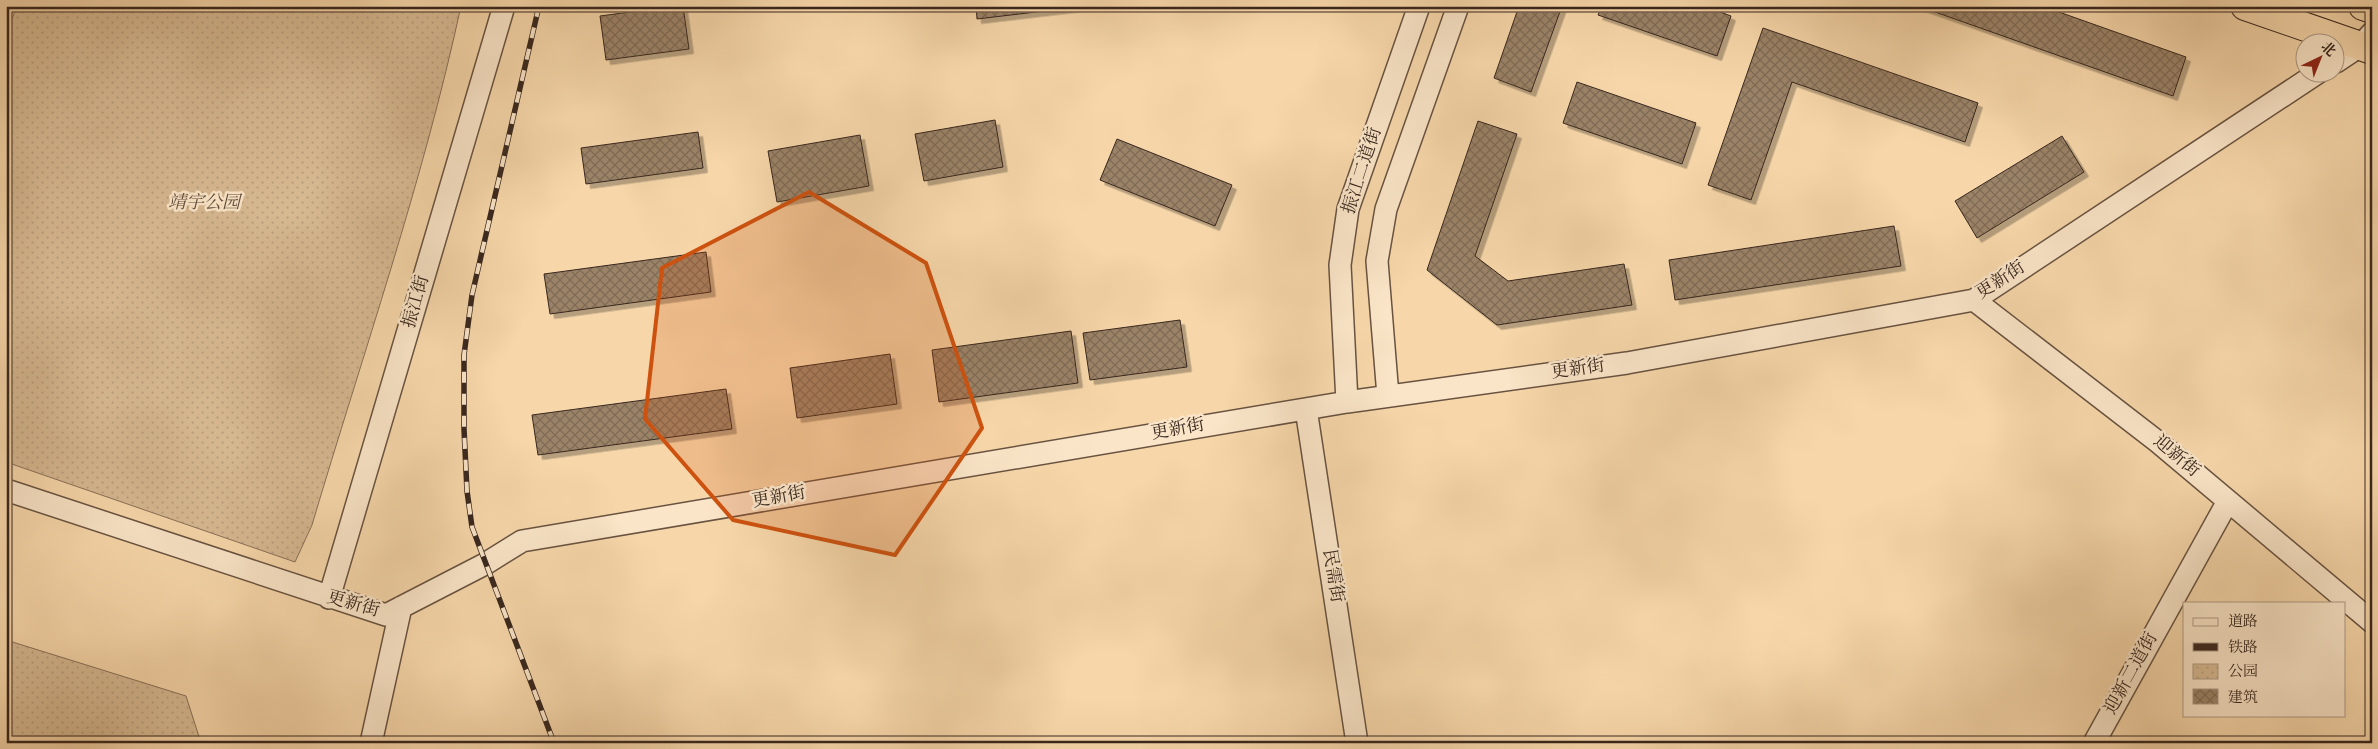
<svg xmlns="http://www.w3.org/2000/svg" width="2378" height="749" viewBox="0 0 2378 749" font-family="'Sorts Mill Goudy','Noto Serif SC',serif">
<style>
.park{fill:url(#park-dots);stroke:#887058}
.building{fill:url(#building-cross-hatch);stroke:#38271e;filter:url(#shadow)}
.lines{fill:none;stroke-linecap:round;stroke-linejoin:round}
.tertiary-casing{stroke:#685341;stroke-width:24}
.trunk-casing{stroke:#38271e;stroke-width:30}
.tertiary{stroke:#fae5c8;stroke-width:21}
.trunk{stroke:#f7d7aa;stroke-width:28}
.rail-casing{stroke:#38271e;stroke-width:5.5}
.rail{stroke:#fae5c8;stroke-width:4;stroke-dasharray:11;stroke-linecap:butt}
.marked{fill:#ce520f;fill-opacity:0.2;stroke:#ce520f;stroke-width:4;stroke-linejoin:round}
.labels{text-anchor:middle;dominant-baseline:central;stroke-width:5;stroke-linejoin:round;paint-order:stroke}
.street-label{font-size:18px;fill:#38271e;stroke:#fae5c8}
.park-label{font-size:18px;font-style:italic;fill:#604c3b;stroke:#fae5c8}
</style>
<defs>
<pattern id="park-dots" width="8" height="8" patternUnits="userSpaceOnUse" patternTransform="scale(1.25)"><rect width="8" height="8" fill="#d7b992"/><path d="M2 2h.1M6 6h.1" fill="none" stroke="#b99f7d" stroke-width="1.8" stroke-linecap="round"/></pattern>
<pattern id="building-cross-hatch" width="8" height="8" patternUnits="userSpaceOnUse" patternTransform="scale(1.25)"><rect width="8" height="8" fill="#9b8367"/><path d="M0 0l8 8M0 8l8-8" fill="none" stroke="#7f6b54"/></pattern>
<filter id="shadow"><feDropShadow dx="4.5" dy="4.5" stdDeviation="0" flood-color="#0004"/></filter>
</defs>
<rect width="100%" height="100%" fill="#f7d7aa"/>
<filter id="stains"><feTurbulence type="fractalNoise" baseFrequency=".004" numOctaves="4"/><feColorMatrix values="0 0 0 0 .2 0 0 0 0 .09 0 0 0 0 .02 0 0 0 .5 -.17"/></filter>
<radialGradient id="worn" r=".72"><stop offset=".6" stop-color="#630" stop-opacity="0"/><stop offset="1" stop-color="#630" stop-opacity=".3"/></radialGradient>
<path class="park" d="M17,6h444c-38,176 -98,347 -149,519l-17,37 -289,-100v-427z
M6,640l180,56 15,47 -195,-1z"/>
<path class="building" d="M674,6h9l6,43 -83,11 -6,-44z
M976,6h111l-110,13z
M1519,6h43l-31,86 -37,-14z
M1602,6h102l27,10 -14,40 -119,-41z
M1918,6h124l144,51 -13,39z
M1763,28l215,75 -13,39 -173,-60 -41,118 -43,-15z
M1577,82l119,41 -14,41 -119,-41z
M995,120l8,47 -79,14 -9,-47z
M1478,121l39,13 -42,122 33,25 116,-17 8,41 -135,20 -70,-55z
M698,132l5,36 -117,16 -5,-36z
M860,135l9,51 -92,16 -9,-51z
M2062,136l22,36 -107,66 -22,-37z
M1117,139l115,46 -17,41 -115,-46z
M1894,226l7,40 -226,34 -6,-40z
M706,252l5,40 -161,22 -6,-40z
M1180,320l7,47 -97,13 -7,-47z
M1071,331l7,52 -139,19 -7,-52z
M890,354l7,50 -100,14 -7,-50z
M726,389l6,40 -194,26 -6,-40z"/>
<g class="lines">
<defs>
<path id="tertiary" d="M2336,62l24,-16 12,-13
M1974,300l184,142 214,180
M1388,396l-11,-135 9,-52 72,-203
M1347,402l-7,-137 8,-56 71,-203
M1306,409l51,334
M6,490l380,125 99,-51 37,-23 825,-139 280,-39 347,-63 345,-228
M329,598l175,-592
M371,743l30,-136
M2094,743l134,-242"/>
<path id="trunk" d="M2245,6l127,44
M2363,6l9,3"/>
</defs>
<use href="#tertiary" class="tertiary-casing"/>
<use href="#trunk" class="trunk-casing"/>
<use href="#tertiary" class="tertiary"/>
<use href="#trunk" class="trunk"/>
<defs>
<path id="rail" d="M539,6l-67,289 -8,60v74l3,62 5,36 82,216"/>
</defs>
<use href="#rail" class="rail-casing"/>
<use href="#rail" class="rail"/>
</g>
<path class="marked" d="M809,192l117,71 56,165 -87,127 -162,-35 -88,-101 17,-151z"/>
<g class="labels">
<g class="street-label">
<text transform="translate(1363 171) rotate(-72)">振江二道街</text>
<text transform="translate(2001 281) rotate(-33)">更新街</text>
<text transform="translate(417 302) rotate(-74)">振江街</text>
<text transform="translate(1578 370) rotate(-8)">更新街</text>
<text transform="translate(1178 430) rotate(-10)">更新街</text>
<text transform="translate(2176 457) rotate(40)">迎新街</text>
<text transform="translate(779 498) rotate(-10)">更新街</text>
<text transform="translate(1332 576) rotate(81)">民需街</text>
<text transform="translate(353 605) rotate(16)">更新街</text>
<text transform="translate(2132 674) rotate(-61)">迎新二道街</text>
</g>
<g class="park-label">
<text x="204" y="204">靖宇公园</text>
</g>
</g>
<rect width="2378" height="749" fill="none" stroke="#f7d7aa" stroke-width="25"/>
<rect x="8" y="8" width="2363" height="734" fill="none" stroke="#38271e" stroke-width="2.5"/>
<rect x="12" y="12" width="2353" height="724" fill="none" stroke="#38271e"/>
<rect x="2183" y="602" width="162" height="115" fill="#fae5c8" stroke="#ac9984"/>
<rect x="2193" y="618" width="25" height="8" fill="#fae5c8" stroke="#ac9984"/>
<text x="2228" y="626" font-size="15" fill="#38271e">道路</text>
<rect x="2193" y="643" width="25" height="8" fill="#38271e" stroke="#ac9984"/>
<text x="2228" y="652" font-size="15" fill="#38271e">铁路</text>
<rect x="2193" y="664" width="25" height="15" fill="url(#park-dots)" stroke="#ac9984"/>
<text x="2228" y="676" font-size="15" fill="#38271e">公园</text>
<rect x="2193" y="689" width="25" height="15" fill="url(#building-cross-hatch)" stroke="#ac9984"/>
<text x="2228" y="702" font-size="15" fill="#38271e">建筑</text>
<g transform="translate(2320 58) rotate(43)"><circle r="24" fill="#fae5c8" stroke="#ac9984"/>
<path d="M0-4L9 19L0 12L-9 19Z" fill="#8f2418"/>
<text y="-8" font-size="14" font-weight="bold" text-anchor="middle" fill="#38271e">北</text>
</g>
<rect width="100%" height="100%" filter="url(#stains)"/>
<rect width="100%" height="100%" fill="url(#worn)"/>
</svg>
